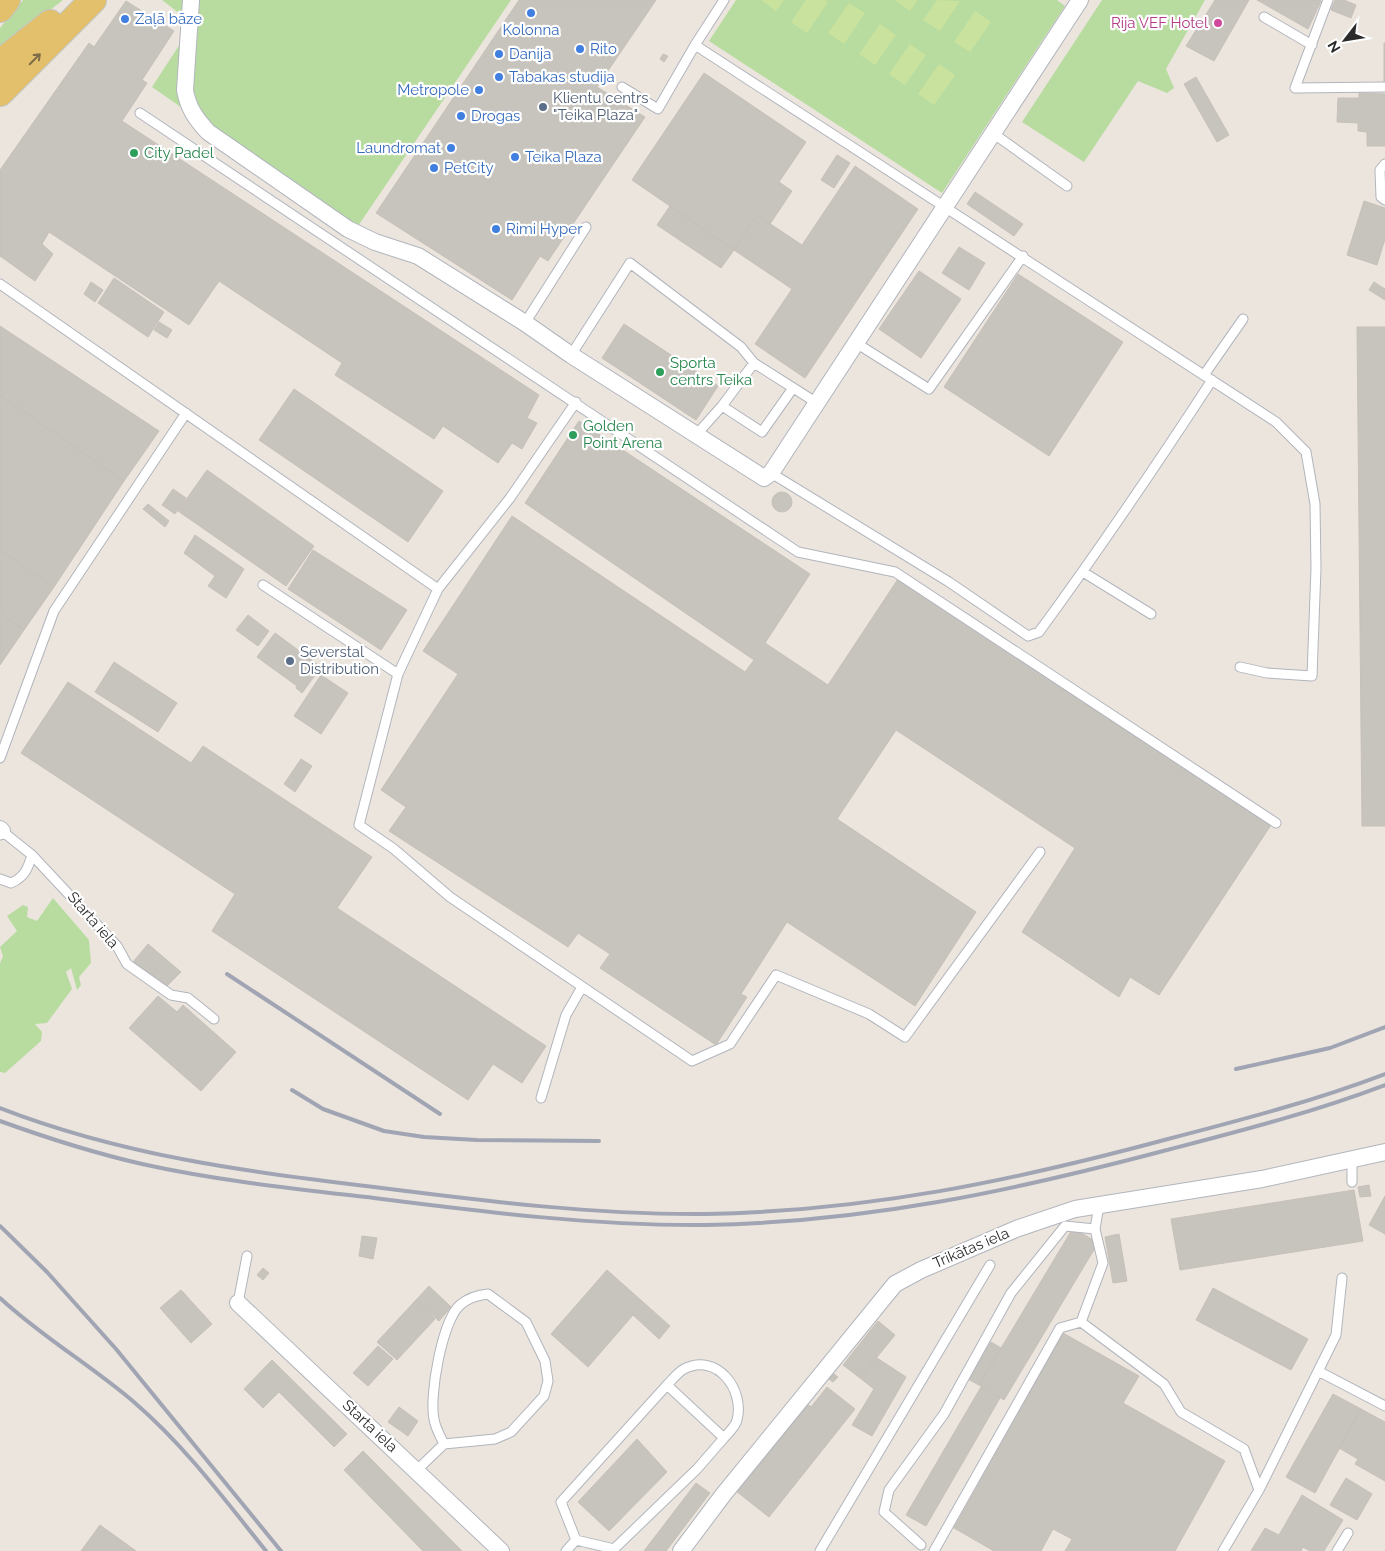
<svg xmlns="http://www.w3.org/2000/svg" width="1385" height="1551" viewBox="0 0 1385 1551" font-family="Raleway,sans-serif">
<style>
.green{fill:#b8dca0}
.pitch{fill:#c9e29d}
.building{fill:#c7c3bd;stroke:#c6c0b8}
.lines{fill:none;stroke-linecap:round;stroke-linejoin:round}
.lane-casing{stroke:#b2b5bd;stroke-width:11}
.street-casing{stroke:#b2b5bd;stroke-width:18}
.primary-casing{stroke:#c4c4c4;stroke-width:28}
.lane{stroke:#fff;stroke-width:9}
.street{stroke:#fff;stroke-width:16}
.primary{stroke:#e2c06c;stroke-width:26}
.rail{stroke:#a1a5b3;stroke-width:4}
.oneway{stroke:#7d6e48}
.shop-dot{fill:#3f7fe0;stroke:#fff;stroke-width:2}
.hotel-dot{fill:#d1479c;stroke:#fff;stroke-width:2}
.service-dot{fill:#5c6f8a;stroke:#fff;stroke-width:2}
.leisure-dot{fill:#2e9e5b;stroke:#fff;stroke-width:2}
.labels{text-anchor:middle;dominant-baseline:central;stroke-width:4.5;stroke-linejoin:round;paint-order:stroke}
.shop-label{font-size:15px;fill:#366cbe;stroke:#fff;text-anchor:start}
.hotel-label{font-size:15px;fill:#b23c85;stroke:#fff;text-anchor:end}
.service-label{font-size:15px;fill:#4e5e75;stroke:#fff;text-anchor:start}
.leisure-label{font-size:15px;fill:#27864d;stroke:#fff;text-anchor:start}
.street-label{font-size:15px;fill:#2b2b2b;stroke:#fff}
</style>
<rect width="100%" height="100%" fill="#ebe5de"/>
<path class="green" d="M23,0h40l-63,49v-21z
M162,0h349l-155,229 -204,-142 41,-63z
M736,0h321l8,6 -123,187 -233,-152z
M1102,0h103l-39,69 8,19 -7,5 -29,-12 -54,81 -62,-40z
M53,898l36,42 2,23 -12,14 2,8 -4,5 -6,-22 -5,4 6,17 -25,34 -12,1 7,8 -1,9 -36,32 -5,-1v-109l3,-7 -3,-9 17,-16 -10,-15 16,-11 5,2 -1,10 10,4z"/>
<path class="pitch" d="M761,0h23l-8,11z
M806,0h19l3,2 -21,31 -16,-11z
M895,0h23l-8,11z
M937,0l23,1 -20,30 -17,-11z
M849,3l16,10 -21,31 -16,-11z
M975,11l16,11 -21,30 -16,-10z
M880,24l16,11 -21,30 -16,-11z
M910,44l16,11 -21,30 -16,-11z
M939,64l16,11 -21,30 -16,-11z"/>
<path class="building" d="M519,0h137l-59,87 48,30 -97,144 -8,-5 -28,44 -136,-87z
M1215,0h34l-35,61 -28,-15z
M1257,0h63l1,1 -13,28z
M1335,0h9l12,5 -5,13 -20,-8z
M126,1l48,30 -32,49 5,3 -25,38 417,274 -12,23 10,5 -15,26 -10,-6 -14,20 -55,-37 -9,13 -99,-64 7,-12 -123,-82 -30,44 -140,-93 -7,12 11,10 -18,27 -35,-25v-86l89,-127 5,4z
M1384,43h1v39h-1z
M663,54l5,2 -4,6 -4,-3z
M704,73l102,69 -27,40 13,9 -22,33 -13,-9 -23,35 -102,-70z
M1196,77l33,58 -12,7 -33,-58z
M1359,93l26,1v52h-18v-14l-9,-1v-8l-21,-1 1,-24h21z
M837,155l13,8 -16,25 -13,-8z
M855,166l63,43 -113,169 -50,-34 37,-55 -58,-39 23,-35 45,30z
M975,192l48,32 -9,12 -47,-32z
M1364,201l21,7v31l-8,26 -30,-10z
M670,206l64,44 -13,18 -64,-43z
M959,247l26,16 -16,27 -27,-17z
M919,271l42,28 -40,59 -42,-29z
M1018,274l105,68 -74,114 -105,-69z
M114,278l50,34 -16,25 -50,-34z
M91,282l12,8 -8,12 -11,-8z
M1374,282l11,7v11l-16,-10z
M159,322l13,8 -5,8 -13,-8z
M624,324l94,62 -22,34 -94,-62z
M0,326l159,105 -35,50 -124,-86z
M1357,327h28v499h-23z
M294,389l149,102 -35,51 -149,-102z
M0,395l124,86 -70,106 -54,-37z
M579,421l231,153 -45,69 63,42 70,-106 373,246 -112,170 -29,-18 -11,20 -97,-65 53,-84 -179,-118 -59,89 139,93 -61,94 -128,-84 -46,72 6,3 -31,48 -116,-77 10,-14 -32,-21 -10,14 -179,-116 17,-24 -25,-17 77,-116 -35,-23 89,-135 233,156 9,-12 -229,-157z
M207,470l107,76 -28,40 -108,-75z
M173,489l13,9 -11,16 -13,-9z
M772 502a10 10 0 1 1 20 0a10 10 0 1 1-20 0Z
M148,504l21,17 -4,6 -22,-18z
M195,535l49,34 -18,29 -18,-12 7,-10 -31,-23z
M0,550l54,37 -30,43 -24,-17z
M313,550l94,60 -26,40 -93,-61z
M0,613l24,17 -24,35z
M248,615l21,16 -11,15 -22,-16z
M275,633l46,34 -19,26 -6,-5 1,-2 -40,-29z
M114,662l63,41 -19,29 -63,-40z
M321,675l27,18 -27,41 -27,-18z
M68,682l123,81 12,-17 169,111 -35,51 209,138 -24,37 -29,-19 -25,36 -256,-169 23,-37 -214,-141z
M301,759l11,7 -17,26 -11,-8z
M148,944l33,28 -14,14 -34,-24z
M158,996l19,16 6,-7 53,47 -35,39 -72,-63z
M1369,1185l2,11 -11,1 -2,-10z
M1354,1190l9,51 -183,29 -9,-51z
M1385,1196v38l-16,-9z
M1073,1228l25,15 -94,157 -25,-15z
M1119,1234l8,47 -14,2 -8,-46z
M362,1236l15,2 -4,21 -14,-3z
M263,1268l6,5 -6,7 -6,-5z
M607,1270l63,56 -11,13 -26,-24 -45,52 -37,-33z
M429,1286l22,21 -12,14 -23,-21z
M1213,1288l95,51 -17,31 -95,-50z
M181,1290l31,34 -21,19 -31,-35z
M416,1300l19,19 -38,41 -20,-18z
M878,1321l17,14 -35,43 -17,-13z
M1063,1333l76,43 -16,27 102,58 -50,90h-110l7,-12 -19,-10 -12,22h-47l-40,-23z
M991,1342l10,6 -22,37 -11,-6z
M378,1346l15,13 -25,27 -15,-13z
M877,1358l29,19 -34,59 -20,-11 22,-36 -14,-11z
M272,1360l75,74 -13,13 -55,-55 -16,16 -19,-19z
M834,1374l4,3 -5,5 -4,-3z
M827,1387l28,22 -86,108 -33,-26 70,-88 5,4z
M981,1387l19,11 -74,128 -20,-11z
M1333,1394l28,15 -46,84 -29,-16z
M399,1407l19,14 -10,15 -20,-14z
M1361,1409l24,13v59l-30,-17 3,-5 -19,-11z
M637,1439l30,33 -58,59 -31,-29z
M363,1451l99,100h-39l-79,-81z
M1346,1478l26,16 -15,26 -27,-15z
M696,1483l14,10 -44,58h-22z
M1302,1495l41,25 -19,31h-14l-7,-4 -2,4h-50l14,-23 14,7z
M100,1525l36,26h-55z"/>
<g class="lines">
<defs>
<path id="lane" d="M724,0l-29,45 581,377 30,30 9,52 1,64 -4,108 -45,-3 -27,-6
M1328,0l-33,88 90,-1
M1264,17l48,28
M622,87l36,22 37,-64
M140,113l658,439 97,20 381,251
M994,134l73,52
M1385,164l-5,6 1,27 4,3
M0,284l438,305
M525,323l61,-96
M856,343l73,46 94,-133
M571,355l59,-92 111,84 13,16 63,40
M1204,375l39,-56
M576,402l-66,96 -72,91 -40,85 -39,151 35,24 56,48 242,164 38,-17 46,-69 93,39 36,23 135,-185
M722,406l40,26 31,-44
M696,435l26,-29 32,-43
M771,473l178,109 79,54 11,-4c60,-82 117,-166 173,-252
M1083,572l68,42
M263,585l135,89
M0,758l54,-147 132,-198
M0,835l2,-4 30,24 85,91 10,18 44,31 17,3 26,21
M0,879l11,4c14,-6 17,-15 21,-28
M541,1098l25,-83 16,-28
M1352,1182v-23
M238,1303l9,-47
M1081,1322l83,62 17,28 63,37 15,41 -36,61
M1081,1322l22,-59 -8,-34 4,-24
M1318,1371l67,35
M667,1385l57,53 -27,31 -83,80 -38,-9 -15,-38z
M667,1385c5,-5 11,-13 17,-16 33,-17 61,21 53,51 -1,6 -9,13 -13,18
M417,1470l27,-26 51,-5 16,-7 33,-36 4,-15 -3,-20 -19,-39 -38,-28c-10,1 -20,4 -28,11 -18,16 -31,91 -26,114 1,8 6,17 10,25
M1259,1490l77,-155 6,-57
M921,1545l-37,-33 5,-22 55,-76 67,-121 54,-67 30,3
M566,1551l10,-11
M820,1551l170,-286
M934,1551l126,-223 21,-6
M1337,1551l11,-18"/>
<path id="street" d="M191,0l-6,90c3,18 11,29 23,42l140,97 27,13 43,14 107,67 46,32 193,123 7,-5 309,-473
M0,829l2,2
M238,1303l263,248
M681,1551l42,-56 172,-211 26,-14 95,-41 59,-20 187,-30 123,-27"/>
<path id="primary" d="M0,9l7,-9
M0,63l50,-40
M0,93l93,-93"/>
</defs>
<use href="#lane" class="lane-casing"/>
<use href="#street" class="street-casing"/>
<use href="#primary" class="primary-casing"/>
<use href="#lane" class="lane"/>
<use href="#street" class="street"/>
<use href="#primary" class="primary"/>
<path class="rail" d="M227,974l213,140
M1236,1069l94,-21 55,-21
M292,1090l31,19 61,22 40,6 53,3 122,1
M0,1108c121,47 246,64 374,79 110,14 221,28 332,27 163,-3 306,-33 462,-75 73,-19 146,-38 217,-65
M0,1121c47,17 94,32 142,43 77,17 155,25 232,34 110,14 221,28 332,27 162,-3 306,-34 461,-75 73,-19 147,-38 218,-65
M0,1226l47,46 69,77 165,202
M0,1298c42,39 92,68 135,105 50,43 90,97 131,148"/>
</g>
<defs><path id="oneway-shaft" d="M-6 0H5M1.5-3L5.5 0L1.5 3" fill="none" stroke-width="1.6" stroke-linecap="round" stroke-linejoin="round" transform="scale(1.25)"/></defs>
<use class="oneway" href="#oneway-shaft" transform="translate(35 59) rotate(-45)"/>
<g class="shop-dot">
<circle cx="531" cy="13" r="5"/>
<circle cx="125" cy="19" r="5"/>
<circle cx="580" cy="49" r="5"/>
<circle cx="499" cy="54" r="5"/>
<circle cx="499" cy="77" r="5"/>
<circle cx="479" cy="90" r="5"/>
<circle cx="461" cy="116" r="5"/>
<circle cx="451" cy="148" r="5"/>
<circle cx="515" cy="157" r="5"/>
<circle cx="434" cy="168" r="5"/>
<circle cx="496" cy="229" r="5"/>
</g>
<circle class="hotel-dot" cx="1218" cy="23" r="5"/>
<g class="service-dot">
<circle cx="543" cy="107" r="5"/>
<circle cx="290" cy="661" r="5"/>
</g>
<g class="leisure-dot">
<circle cx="134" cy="153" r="5"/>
<circle cx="660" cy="372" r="5"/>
<circle cx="573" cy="435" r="5"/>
</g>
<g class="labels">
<g class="shop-label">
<text x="135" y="19">Zaļā bāze</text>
<text x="531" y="30" text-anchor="middle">Kolonna</text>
<text x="590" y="49">Rito</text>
<text x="509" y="54">Danija</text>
<text x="509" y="77">Tabakas studija</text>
<text x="469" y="90" text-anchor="end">Metropole</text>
<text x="471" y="116">Drogas</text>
<text x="441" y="148" text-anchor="end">Laundromat</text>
<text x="525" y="157">Teika Plaza</text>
<text x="444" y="168">PetCity</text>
<text x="506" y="229">Rimi Hyper</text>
</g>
<g class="hotel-label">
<text x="1208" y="23">Rija VEF Hotel</text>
</g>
<g class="service-label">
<text x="553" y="98">Klientu centrs<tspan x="553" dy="17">"Teika Plaza"</tspan></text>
<text x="300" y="652">Severstal<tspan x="300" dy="17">Distribution</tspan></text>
</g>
<g class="leisure-label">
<text x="144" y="153">City Padel</text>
<text x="670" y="363">Sporta<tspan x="670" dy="17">centrs Teika</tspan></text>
<text x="583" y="426">Golden<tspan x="583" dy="17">Point Arena</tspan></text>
</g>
<g class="street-label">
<text transform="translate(93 920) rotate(49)">Starta iela</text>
<text transform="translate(971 1248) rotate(-23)">Trikātas iela</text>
<text transform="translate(370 1426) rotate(43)">Starta iela</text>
</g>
</g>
<g transform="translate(1345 40) rotate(239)" stroke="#ffffff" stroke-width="4" paint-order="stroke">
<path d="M0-4L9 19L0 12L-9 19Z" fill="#2b2b2b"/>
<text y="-8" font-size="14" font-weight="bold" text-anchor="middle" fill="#2b2b2b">N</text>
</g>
</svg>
